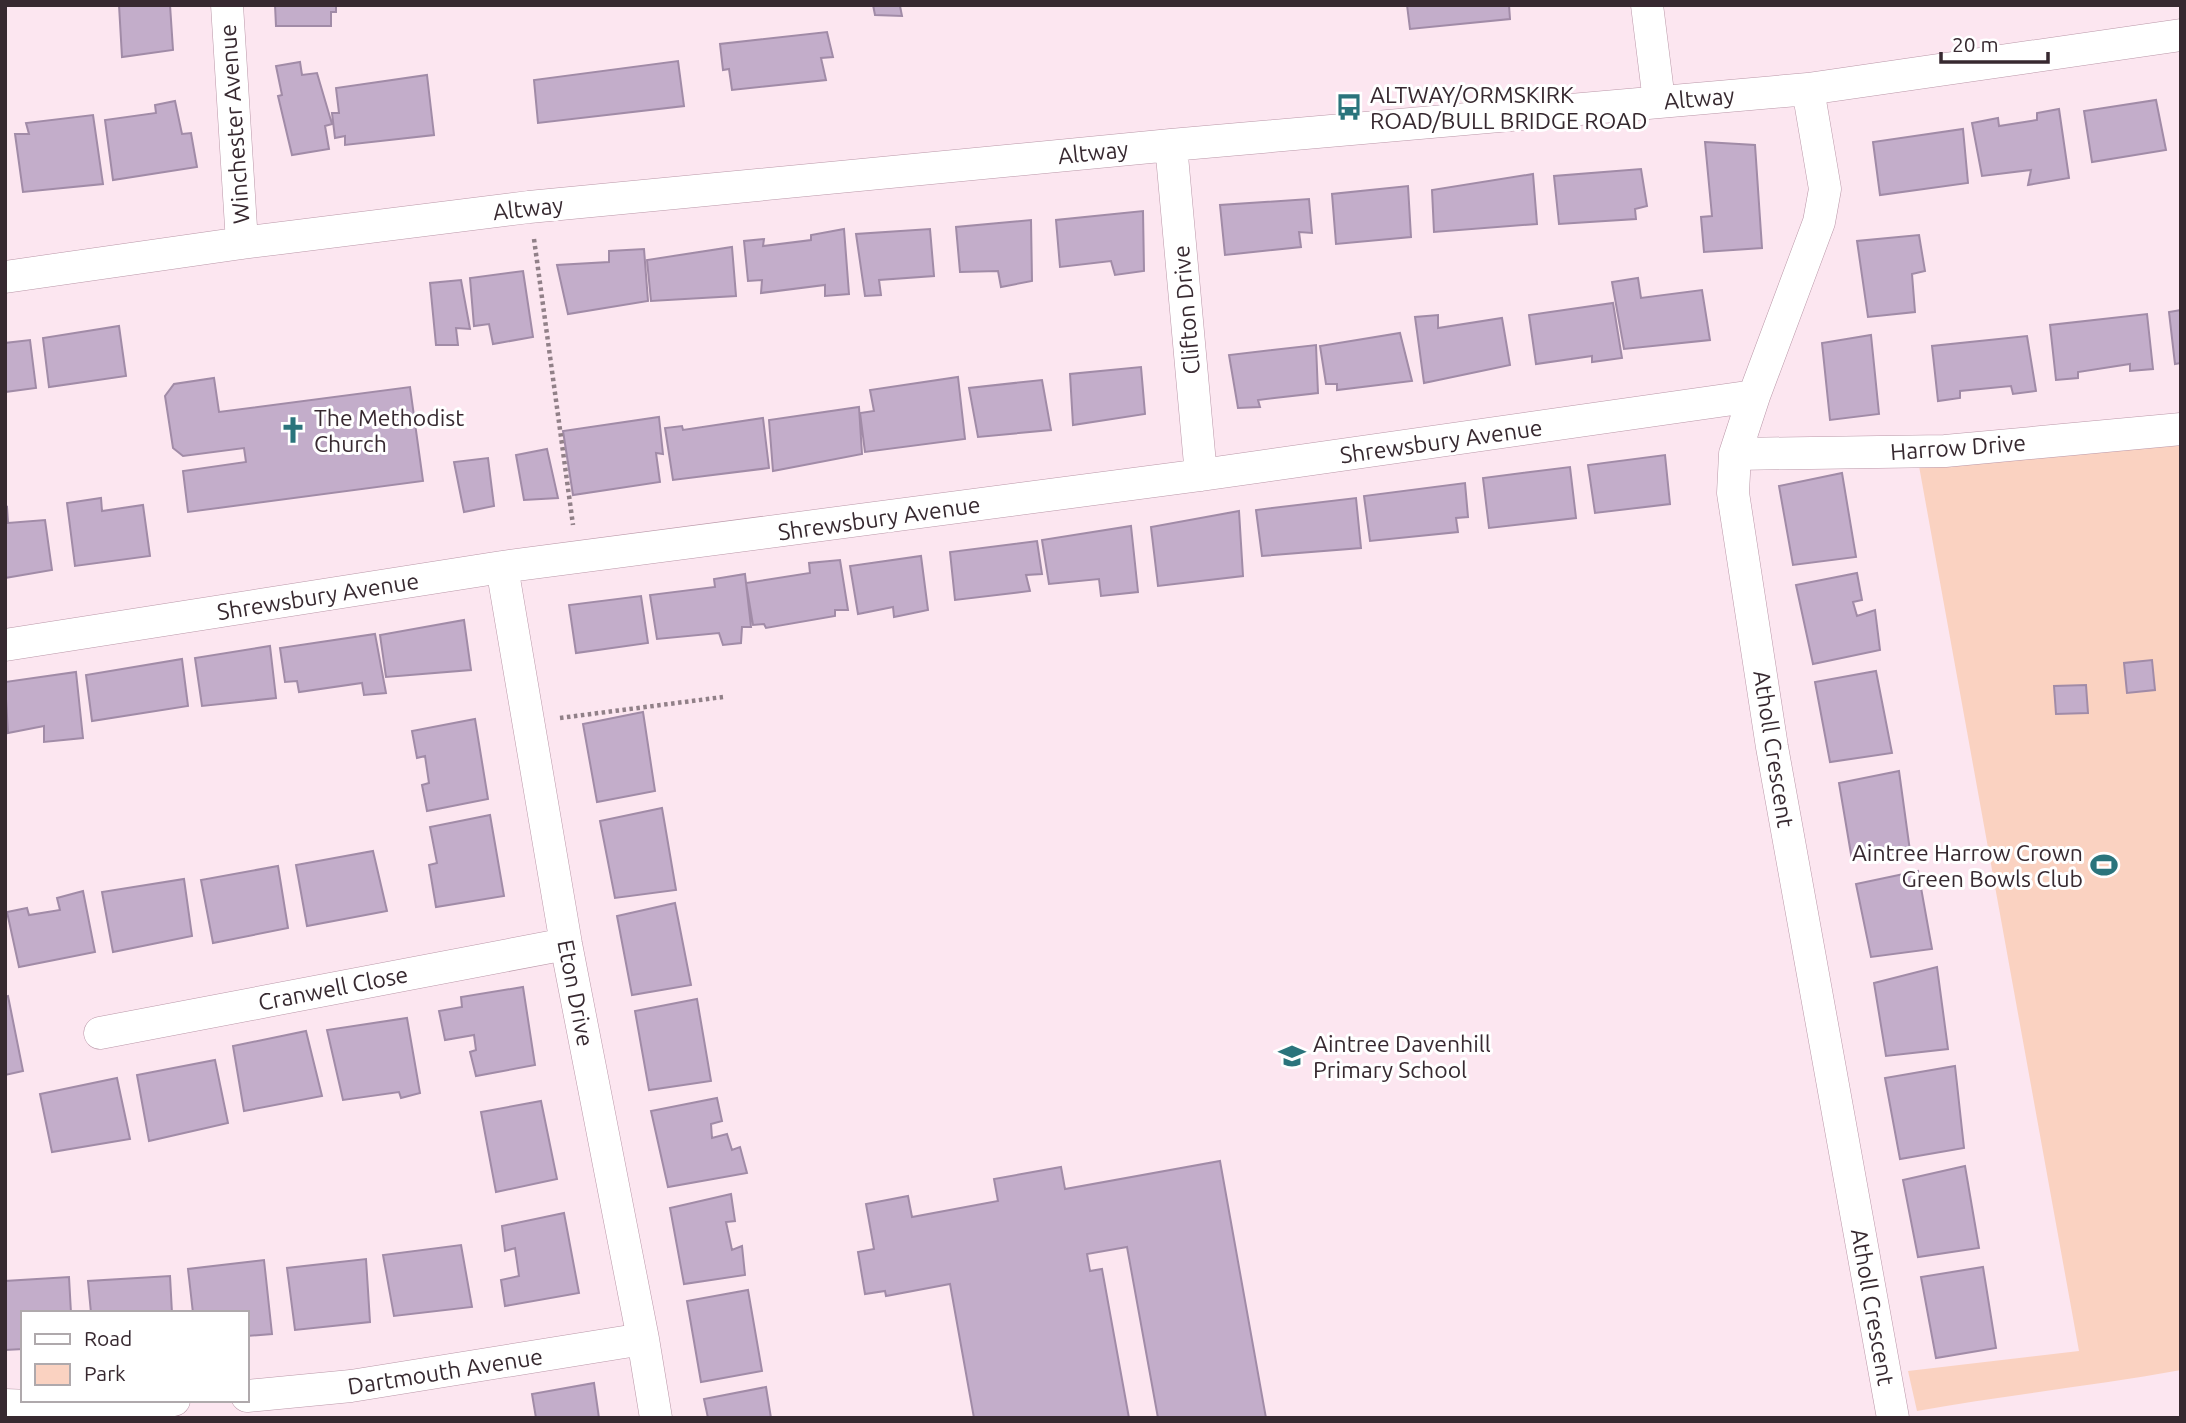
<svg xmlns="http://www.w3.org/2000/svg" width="2186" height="1423" viewBox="0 0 2186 1423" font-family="Ubuntu,sans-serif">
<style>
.green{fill:#fad2c1}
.building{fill:#c3adca;stroke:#a18ba7;stroke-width:2}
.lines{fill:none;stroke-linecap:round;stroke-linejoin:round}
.minor-casing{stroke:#ba97a8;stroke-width:33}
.path{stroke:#918088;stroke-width:4.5;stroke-dasharray:3.5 3.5;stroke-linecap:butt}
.minor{stroke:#fff;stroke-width:32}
.labels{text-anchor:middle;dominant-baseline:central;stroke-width:6;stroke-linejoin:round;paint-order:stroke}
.poi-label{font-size:23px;fill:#372930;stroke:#fff;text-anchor:start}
.street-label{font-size:23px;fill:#372930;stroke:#fff}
</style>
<rect width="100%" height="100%" fill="#fce6f0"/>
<path class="green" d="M2181,441v929c-88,16 -176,25 -264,41l-9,-40 171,-20 -160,-885z"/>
<path class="building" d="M119,5h51l3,45 -51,7z
M275,5h61v7h-5v14h-55z
M873,5h28l-1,1 2,10 -27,-1z
M1407,5h102l1,14 -100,10z
M827,32l6,25 -12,1 5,22 -94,10 -3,-21 -6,1 -3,-26z
M678,61l6,45 -146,17 -4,-43z
M300,62l2,13 15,-2 15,51 -7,2 4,23 -37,6 -14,-59 4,-1 -6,-29z
M427,75l7,60 -89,10v-9l-10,2 -3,-25h7l-3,-25z
M2156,100l10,50 -74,12 -8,-51z
M175,101l7,33 9,-1 6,34 -84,13 -8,-60 51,-7 -1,-8z
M2059,109l10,69 -41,7 3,-15 -49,6 -10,-53 26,-5 1,8 38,-6v-7z
M93,115l10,69 -80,8 -8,-58h14l-3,-11z
M1963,129l5,54 -88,12 -7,-53z
M1705,142l50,3 7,103 -58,4 -3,-35 11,-1z
M1641,169l6,37 -12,3 1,10 -77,5 -5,-48z
M1533,174l4,50 -103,8 -2,-42z
M1408,186l3,51 -75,7 -4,-50z
M1309,199l3,34 -13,-1 2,15 -76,8 -5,-50z
M1143,211l1,60 -29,4 -4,-14 -51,6 -4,-47z
M1031,220l1,61 -31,6 -3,-16 -38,1 -4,-45z
M844,229l5,65 -24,2v-11l-64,8 1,-13 -14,1 -4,-40 20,-2 -1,7 48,-6v-5z
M930,229l4,47 -55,4 2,15 -16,1 -9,-62z
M1919,235l6,36 -13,3 3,38 -47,5 -11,-76z
M732,247l4,49 -85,5 -4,-41z
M644,249l4,52 -80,13 -11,-49 52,-3v-11z
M523,271l10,66 -40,7 -4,-20 -15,2 -4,-48z
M1638,278l3,20 61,-8 8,50 -86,9 -12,-67z
M461,280l9,49 -14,-1 2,17h-22l-6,-62z
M1613,303l9,55 -30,4v-6l-56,8 -7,-49z
M2181,310v53l-6,1 -6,-52z
M2147,314l6,55 -23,2v-7l-52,8v6l-22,2 -6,-55z
M1438,315v13l64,-10 8,47 -86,18 -9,-66z
M119,326l7,50 -77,11 -6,-49z
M1400,333l12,48 -75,9v-6h-11l-6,-38z
M1871,335l8,79 -49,6 -8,-77z
M2027,336l9,55 -23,3 -2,-8 -51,5v7l-22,3 -6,-55z
M30,340l6,48 -31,4v-49z
M1316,345l2,48 -60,7 2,7 -22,1 -9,-53z
M1141,367l4,47 -72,11 -3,-51z
M958,377l7,62 -100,13 -5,-39 14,-2 -4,-21z
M214,378l5,34 191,-25 13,94 -235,31 -5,-41 63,-9 -2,-14 -61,8 -10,-8 -8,-52 9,-12z
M1042,380l9,50 -73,7 -9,-49z
M859,407l3,47 -89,17 -4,-51z
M659,417l4,37 -7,-1 4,29 -87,13 -10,-64z
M763,418l6,50 -96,12 -8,-52 17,-2 1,4z
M547,449l11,49 -34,2 -8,-45z
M1665,455l5,49 -75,9 -7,-48z
M488,458l6,48 -30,6 -10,-50z
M1570,467l6,51 -87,10 -6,-50z
M1842,473l14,84 -63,8 -14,-79z
M1465,483l3,34 -12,1 2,14 -88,9 -6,-45z
M101,498l1,13 41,-6 7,51 -75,10 -8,-63z
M1356,498l5,50 -99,8 -6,-46z
M7,507l1,16 37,-3 7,50 -47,8v-70z
M1239,511l4,65 -85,10 -7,-59z
M1131,526l7,66 -37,4 -2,-17 -50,5 -7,-44z
M1037,541l5,33 -16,1 4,16 -75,9 -5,-48z
M921,556l7,54 -34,7 -1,-10 -35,7 -8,-48z
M840,560l8,50h-13v6l-69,12 -2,-4 -11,1 -7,-42 64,-10 -1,-10z
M1857,573l5,27 -9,2 4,14 18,-6 5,40 -67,14 -17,-79z
M745,574l6,53h-9l-1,16 -18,2 -4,-12 -62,6 -7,-44 65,-8 -1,-8z
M641,596l7,47 -72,10 -7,-48z
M464,620l7,50 -85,7 -6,-42z
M375,634l11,59 -22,2 -2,-12 -63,9 -2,-11 -12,1 -5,-34z
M270,646l6,52 -74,8 -7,-48z
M182,659l6,47 -96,15 -6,-46z
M2152,660l3,30 -28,3 -3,-30z
M1876,671l16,82 -62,9 -15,-80z
M76,672l7,66 -39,4v-16l-36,7 -3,-51z
M2086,685l2,28 -32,1 -2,-28z
M643,712l12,79 -58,11 -14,-78z
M475,719l13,80 -61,12 -5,-26 7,-2 -4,-27 -8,2 -5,-27z
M1899,771l11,80 -58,9 -13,-77z
M662,808l14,82 -61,8 -15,-77z
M490,815l14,81 -68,11 -7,-42 8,-2 -7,-36z
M373,851l14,60 -80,15 -11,-61z
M278,866l10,62 -75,15 -12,-63z
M1918,871l14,78 -61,8 -15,-73z
M184,879l8,57 -79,16 -11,-60z
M83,891l12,61 -76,15 -12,-55 20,-4 2,7 31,-5 -3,-12z
M675,903l16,82 -59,10 -15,-79z
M1937,967l11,82 -62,7 -12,-73z
M523,987l12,78 -59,11 -6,-24 6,-2 -2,-15 -29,5 -6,-29 23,-4 -1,-10z
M8,996l15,75 -18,4v-78z
M697,999l14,82 -62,9 -14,-79z
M407,1018l13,75 -19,5 -2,-6 -56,8 -16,-70z
M306,1031l16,65 -78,15 -11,-65z
M215,1060l13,63 -79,18 -12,-66z
M1955,1066l9,82 -64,11 -15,-81z
M117,1078l13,61 -78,13 -12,-58z
M717,1098l5,23 -11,3 1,14 15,-4 5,16 8,-3 7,26 -79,14 -17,-76z
M541,1101l16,78 -61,13 -15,-80z
M1220,1161l46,257h-108l-31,-171 -40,7 3,17 12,-2 27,149h-155l-24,-134 -64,12 -1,-5 -20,3 -7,-42 16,-3 -8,-45 42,-8 4,21 86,-16 -4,-22 67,-12 4,22z
M1965,1166l14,82 -61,9 -15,-77z
M731,1194l4,27 -9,1 6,28 10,-4 3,29 -61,9 -14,-76z
M564,1213l15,80 -74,13 -4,-26 18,-4 -4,-28 -10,3 -3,-25z
M461,1245l11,62 -78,9 -11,-61z
M366,1259l4,63 -75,8 -8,-62z
M264,1260l8,74 -25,2v-23h-54l-5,-44z
M1983,1267l13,81 -60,10 -15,-81z
M170,1276l2,37h-81l-3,-32z
M69,1277l2,36h-48v36l-18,1v-69z
M748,1290l14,81 -61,11 -14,-81z
M594,1383l5,35h-63l-4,-24z
M766,1387l5,31h-63l-4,-19z"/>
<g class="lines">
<defs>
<path id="minor" d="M227,5l15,238
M1647,5l12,96
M1808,89l17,100 -6,33 -65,174 -19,58 -2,39 39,254 121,671
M1171,145l30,330
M5,277l237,-34 287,-36 642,-62 637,-56 373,-54
M1735,454l210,-3 236,-22
M502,567l64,377 77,395 13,79
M5,645l497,-78 699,-92 553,-79
M100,1033l466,-89
M247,1396l104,-10 292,-47
M5,1405l52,2 117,-7"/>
</defs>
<use href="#minor" class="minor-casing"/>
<path class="path" d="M534,239l39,286
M560,718l163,-21"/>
<use href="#minor" class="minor"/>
</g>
<defs>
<symbol id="bus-bare" viewBox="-9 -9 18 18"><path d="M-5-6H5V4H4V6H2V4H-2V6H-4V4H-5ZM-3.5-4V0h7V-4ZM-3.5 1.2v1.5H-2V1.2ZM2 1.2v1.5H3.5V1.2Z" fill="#2b747c" stroke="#fff" stroke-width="2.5" paint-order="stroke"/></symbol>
<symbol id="church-bare" viewBox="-9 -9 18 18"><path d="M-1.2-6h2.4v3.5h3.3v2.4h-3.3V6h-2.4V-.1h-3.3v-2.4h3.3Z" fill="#2b747c" stroke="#fff" stroke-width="2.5" paint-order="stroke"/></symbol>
<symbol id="stadium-bare" viewBox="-9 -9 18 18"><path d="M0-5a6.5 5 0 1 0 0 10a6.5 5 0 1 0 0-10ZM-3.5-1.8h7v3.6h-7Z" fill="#2b747c" stroke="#fff" stroke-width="2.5" paint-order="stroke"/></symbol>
<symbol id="school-bare" viewBox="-9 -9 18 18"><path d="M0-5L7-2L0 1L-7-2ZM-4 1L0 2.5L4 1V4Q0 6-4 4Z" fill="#2b747c" stroke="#fff" stroke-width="2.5" paint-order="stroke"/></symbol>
</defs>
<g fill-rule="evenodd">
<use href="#bus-bare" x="1330" y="88" width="38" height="38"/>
<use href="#church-bare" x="274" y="411" width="38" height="38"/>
<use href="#stadium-bare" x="2085" y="846" width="38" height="38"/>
<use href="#school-bare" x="1273" y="1037" width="38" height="38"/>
</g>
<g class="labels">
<g class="poi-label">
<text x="1370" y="94">ALTWAY/ORMSKIRK<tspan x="1370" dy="26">ROAD/BULL BRIDGE ROAD</tspan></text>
<text x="314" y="417">The Methodist<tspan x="314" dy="26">Church</tspan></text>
<text x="2083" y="852" text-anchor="end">Aintree Harrow Crown<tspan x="2083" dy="26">Green Bowls Club</tspan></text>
<text x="1313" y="1043">Aintree Davenhill<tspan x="1313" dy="26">Primary School</tspan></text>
</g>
<g class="street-label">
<text transform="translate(1699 98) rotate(-5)">Altway</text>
<text transform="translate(234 124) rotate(-94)">Winchester Avenue</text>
<text transform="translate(1093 152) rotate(-6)">Altway</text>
<text transform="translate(528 208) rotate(-6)">Altway</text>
<text transform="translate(1186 310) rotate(-95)">Clifton Drive</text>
<text transform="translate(1441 441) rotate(-8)">Shrewsbury Avenue</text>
<text transform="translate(1958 447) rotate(-4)">Harrow Drive</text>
<text transform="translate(879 518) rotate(-8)">Shrewsbury Avenue</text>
<text transform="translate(318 596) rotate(-9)">Shrewsbury Avenue</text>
<text transform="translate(1774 749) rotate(81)">Atholl Crescent</text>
<text transform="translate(333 988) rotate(-11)">Cranwell Close</text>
<text transform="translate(576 993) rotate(79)">Eton Drive</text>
<text transform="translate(1873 1307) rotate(80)">Atholl Crescent</text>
<text transform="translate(445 1371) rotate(-9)">Dartmouth Avenue</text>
</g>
</g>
<rect width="2186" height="1423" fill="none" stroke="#372930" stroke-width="14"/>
<rect x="21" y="1311" width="228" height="91" fill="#ffffff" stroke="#afa9ac" stroke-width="2"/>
<rect x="35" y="1334" width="35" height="10" fill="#ffffff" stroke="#afa9ac" stroke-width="2"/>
<text x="84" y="1346" font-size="21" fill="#372930">Road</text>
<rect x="35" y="1364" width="35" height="21" fill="#fad2c1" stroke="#afa9ac" stroke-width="2"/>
<text x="84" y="1381" font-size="21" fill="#372930">Park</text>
<path d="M1941 52v10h107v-10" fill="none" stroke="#372930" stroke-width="3.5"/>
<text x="1952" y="52" font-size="21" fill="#372930" stroke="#ffffff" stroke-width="5" paint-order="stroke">20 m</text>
</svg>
